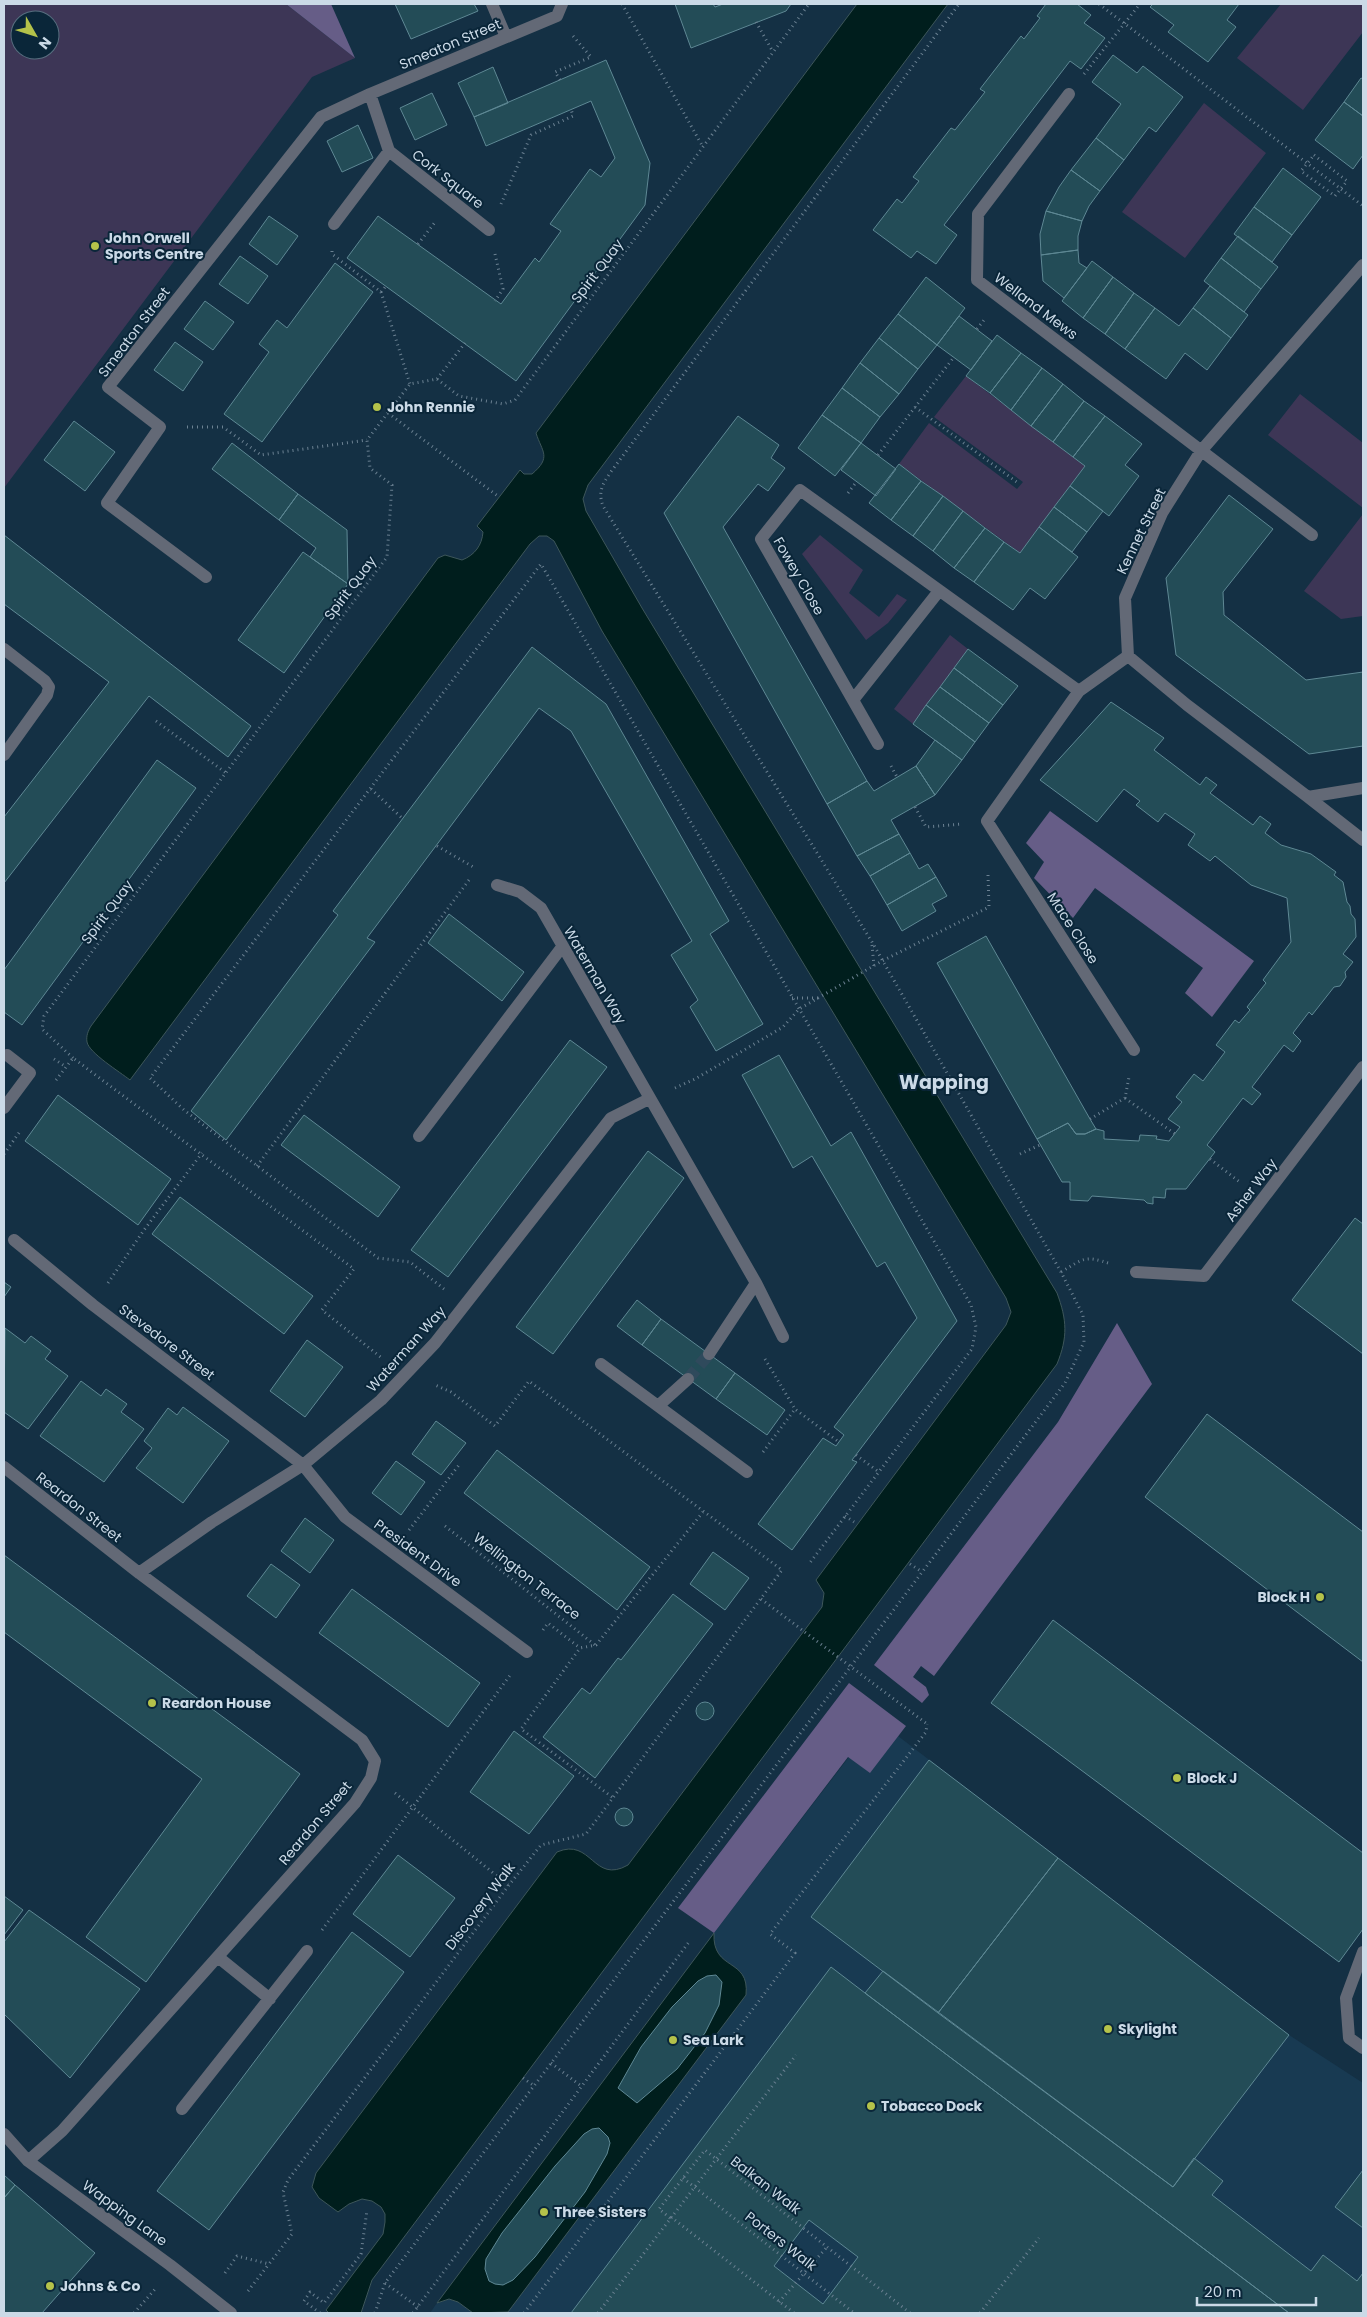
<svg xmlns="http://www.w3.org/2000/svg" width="1367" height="2317" viewBox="0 0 1367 2317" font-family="Poppins,sans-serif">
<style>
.built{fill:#183a52}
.green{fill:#3d3656;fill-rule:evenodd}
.forest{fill:#665d87}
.water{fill:#001e1d;stroke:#3d565a}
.building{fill:#234c57;stroke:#5e8894;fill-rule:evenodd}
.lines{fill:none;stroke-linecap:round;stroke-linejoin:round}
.minor-tunnel{stroke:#2f4a5c;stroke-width:12;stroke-dasharray:12 6;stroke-linecap:butt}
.path{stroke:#6b8192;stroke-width:3;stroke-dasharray:1 4;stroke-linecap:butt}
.minor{stroke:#636976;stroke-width:12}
.path-bridge{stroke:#6b8192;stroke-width:3;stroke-dasharray:1 4;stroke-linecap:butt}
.poi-dot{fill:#b4c24a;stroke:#0a2639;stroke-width:2}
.labels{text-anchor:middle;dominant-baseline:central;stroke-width:4;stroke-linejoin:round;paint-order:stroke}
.street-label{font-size:14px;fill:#cbdae7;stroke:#0a2639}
.poi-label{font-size:14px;font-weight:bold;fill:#cbdae7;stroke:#0a2639;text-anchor:start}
.district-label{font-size:19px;font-weight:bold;fill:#cbdae7;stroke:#0a2639}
</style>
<rect width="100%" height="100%" fill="#143044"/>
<path class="built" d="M898,1736l391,299 74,48v230h-857l236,-340 -24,-18 -5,-8 1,-14 135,-176 21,15z
M449,2299l9,3 15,11h-43l7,-10z"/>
<path class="green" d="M4,4h282l69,54 -43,19 -308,411zM20,20h30v30h-30z
M1281,4h82v28l-60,78 -66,-52z
M1204,103l62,50 -81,105 -63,-46z
M966,376l119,90 -65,87 -121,-89 30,-41 88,66 6,-7 -89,-65z
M1300,394l63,49v65l-95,-73z
M1363,514v102l-22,3 -37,-28z
M820,535l43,35 -14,23 30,24 18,-23 10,6 -19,23 -22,17 -64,-86z
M950,635l18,14 -55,75 -19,-15z"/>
<path class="forest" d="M286,4h45l24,54z
M1050,811l204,150 -42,56 -27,-24 18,-25 -108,-80 -22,30 -39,-40 10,-16 -18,-19z
M1117,1323l35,61 -218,292 -13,-10 -8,11 13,10 3,8 -7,8 -48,-38 184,-243z
M849,1683l57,43 -36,47 -22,-16 -134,176 -36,-25z"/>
<path class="water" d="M857,4h91l-360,481 -5,14 3,12 56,97 415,685c10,27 11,44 0,71l-685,916 -11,33h-32l-3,-3 57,-76 2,-12v-8l-4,-7 -9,-6 -10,-2 -13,5 -11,8 -19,-14 -7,-11 4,-14 241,-321c35,-15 36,33 71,13l194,-258 2,-14 -8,-13 190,-255 5,-13 -5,-14 -404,-667 -48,-90 -7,-5h-8l-9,8 -400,536c-10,-8 -41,-27 -43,-38 -1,-6 1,-11 4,-16l347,-468 7,-3 17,5c13,-5 20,-15 21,-28l-6,-6 43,-56 4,4h8c20,-17 10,-22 4,-41z
M714,1933c-2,39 36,24 32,62l-238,317 -35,1 -15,-11 -9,-3 -12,4z"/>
<path class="building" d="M395,4h79l4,7 -67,28z
M675,4h38l2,3 8,-3h68l-5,7 -95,37z
M1046,4h31l14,11 -7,8 21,15 -24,31 -11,-8 -126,164 13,10 -21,29 -19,-13 -6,7 -38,-28 24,-31 5,4 17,-22 -6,-4 38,-49 4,2 30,-38 -5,-3 41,-53 3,3 16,-21 -3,-2z
M1153,4h86l-12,16 9,7 -28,35 -40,-30 6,-7 -24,-18z
M1113,55l24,18 6,-7 40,31 -27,35 -7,-5 -25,33 -28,-22 25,-34 -29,-22z
M606,60l44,103 -5,42 -129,176 -169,-123 31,-42 123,88 34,-46 4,4 22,-31 -11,-7 40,-55 11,8 14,-19 -24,-57 -105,45 -12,-29z
M493,67l15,36 -34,14 -16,-34z
M1361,78l2,1v37l-19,-14z
M432,93l15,32 -32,15 -15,-32z
M1344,102l19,14v39l-10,14 -38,-29z
M358,125l15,33 -31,14 -15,-31z
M1096,138l28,22 -24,31 -29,-21z
M1283,168l38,29 -29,38 -38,-28z
M1071,170l29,21 -11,15 -7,15 -36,-10 13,-24z
M1254,207l38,28 -20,27 -38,-28z
M1046,211l36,10 -4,15v14l-37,5 -1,-21z
M269,216l29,20 -21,29 -28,-21z
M1238,236l40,31 -17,22 -40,-31z
M1078,250l1,13 8,5 -23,30 -21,-17 -2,-26z
M240,256l28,20 -20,28 -29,-20z
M1221,258l40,31 -17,23 -40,-31z
M1092,261l21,16 -30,41 -21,-17z
M335,263l38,29 -111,150 -38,-28 45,-62 -10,-8 18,-24 10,8z
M926,277l39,31 -28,37 -39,-31z
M1113,277l21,16 -29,41 -22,-16z
M1210,286l38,29 -17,23 -38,-30z
M1134,293l21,15 -30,41 -20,-15z
M205,301l29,21 -21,28 -29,-21z
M1155,308l24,18 14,-18 38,30 -24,32 -22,-17 -19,26 -41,-30z
M898,314l39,31 -19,24 -39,-31z
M959,316l33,25 -21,29 -34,-25z
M997,335l24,18 -31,40 -24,-17z
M879,338l39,31 -19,25 -39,-31z
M175,342l28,20 -20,29 -29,-21z
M1021,353l21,15 -31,42 -21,-17z
M860,363l39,31 -19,23 -38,-29z
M1042,368l21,16 -32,42 -20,-16z
M1063,384l21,17 -31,41 -22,-16z
M842,388l38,29 -19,26 -39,-28z
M1084,401l21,15 -32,41 -20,-15z
M822,415l39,28 -26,33 -37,-28z
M738,416l41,29 -8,13 14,10 -17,23 -10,-7 -35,43 144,254 -40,23 -163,-291z
M1105,416l37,28 -17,21 14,11 -30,40 -39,-30 15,-20 -12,-9z
M74,421l41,31 -30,39 -41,-31z
M232,443l66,51 -19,26 -67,-51z
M861,443l35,26 -20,27 -35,-26z
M899,464l22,17 -30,39 -22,-17z
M921,481l22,15 -30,40 -22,-16z
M1070,486l33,25 -16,21 -33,-25z
M298,494l49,36 1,54 -38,-27 6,-9 -37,-28z
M1229,495l44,34 -50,63 1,23 82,65 57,-8v74l-54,8 -133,-99 -10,-77z
M943,496l20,15 -30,40 -20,-15z
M1054,507l33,25 -15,20 -33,-25z
M963,511l22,17 -31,40 -21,-17z
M1039,527l39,30 -33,42 -15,-11 -17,22 -39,-28 30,-40 16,11z
M985,528l19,14 -30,40 -20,-14z
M4,535l247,191 -23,31 -79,-61 -145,187v-66l105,-135 -105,-78z
M303,552l45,32 -64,89 -46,-33z
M532,647l74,57 123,217 -19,13 53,90 -47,27 -26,-44 8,-7 -27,-45 21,-14 -121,-210 -32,-23 -172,230 8,4 -149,198 -35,-29 147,-196 -5,-4z
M968,649l50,37 -15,19 -49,-37z
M954,668l49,37 -14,18 -49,-36z
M940,687l49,36 -14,19 -49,-37z
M1111,702l53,36 -10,12 46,35 6,-8 11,8 -7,8 43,32 7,-9 11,8 -6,9 16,12 30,9 25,18 -2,3 9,7 4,20 3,4 1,8 4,5 1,18 -13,17 10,8 -8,10 1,5 -6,9 -6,1 -22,28 -3,-3 -16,21 8,8 -8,11 -9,-7 -32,42 9,7 -9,11 -9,-7 -36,47 8,7 -29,37h-20l-1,9 -12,-1v7l-6,-1 -3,-3 -52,-4 -4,5 -18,-1v-18h-8l-25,-43 31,-16 8,11h9l11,-5 8,2v8l35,2 1,-6 17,1 -1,3 13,2 11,-14 -12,-8 14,-17 -6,-5 18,-23 9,7 22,-29 -9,-7 19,-25 4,3 11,-13 -3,-3 19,-24 -3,-3 28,-38 -4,-44 -36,-13 -36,-29 -5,5 -22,-16 7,-11 -30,-21 -7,9 -22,-17 4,-4 -16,-12 -27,33 -57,-42z
M926,705l49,37 -13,18 -49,-36z
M935,740l27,20 -27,35 -19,-29z
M157,760l39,28 -174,237 -18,-13v-42z
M916,766l19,29 -44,25 8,14 -42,22 -30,-52 40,-23 7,10z
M899,834l11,19 -40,23 -13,-20z
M910,853l9,16 9,-5 8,13 -49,28 -17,-29z
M936,877l11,19 -15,8 4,7 -34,20 -15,-26z
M449,914l75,58 -22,29 -74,-58z
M986,936l104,183 6,10 -11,5h-9l-8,-11 -31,16 -100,-176z
M570,1040l37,27 -159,210 -37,-27z
M779,1055l52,91 20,-14 106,189 -105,139 5,2 -65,88 -34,-26 65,-86 13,8 8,-11 -10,-8 83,-109 -32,-56 -8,5 -65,-111 -19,12 -51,-93z
M58,1095l113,84 -33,46 -113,-84z
M304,1115l96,72 -22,30 -97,-72z
M648,1151l36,27 -131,176 -37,-27z
M180,1197l133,99 -29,38 -132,-100z
M1355,1218l8,6v130l-71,-54z
M4,1282l7,5 -7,10z
M637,1300l24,19 -19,26 -25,-19z
M661,1319l74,54 -19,26 -74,-54z
M5,1328l20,15 6,-7 20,15 -6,8 23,17 -40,53 -24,-17z
M307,1340l36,27 -38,50 -35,-26z
M735,1373l50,37 -18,25 -51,-36z
M81,1381l20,15 5,-7 21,15 -6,8 23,17 -40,53 -64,-46z
M183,1407l46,34 -46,62 -47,-35 16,-20 -8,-7 24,-33 9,7z
M1207,1414l156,118v130l-218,-165z
M436,1421l30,22 -25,32 -29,-21z
M497,1450l153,117 -33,43 -153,-117z
M396,1461l29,21 -24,33 -29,-22z
M305,1518l29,22 -24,33 -29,-22z
M713,1552l36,26 -24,32 -35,-26z
M4,1555l296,219 -154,208 -60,-45 116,-158 -198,-147z
M271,1564l29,21 -24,33 -29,-22z
M352,1589l128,94 -32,44 -129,-94z
M673,1594l40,30 -118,154 -52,-41 39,-49 8,6 28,-36 3,2z
M1053,1620l310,233v76l-24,33 -348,-259z
M696 1711a9 9 0 1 1 18 0a9 9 0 1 1-18 0Z
M514,1731l60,45 -45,58 -59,-42z
M929,1760l129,98 -120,155 -127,-96z
M615 1817a9 9 0 1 1 18 0a9 9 0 1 1-18 0Z
M398,1855l57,43 -45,59 -57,-43z
M1058,1858l231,177 -116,152 -235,-174z
M4,1896l19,14 -19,25z
M29,1910l111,79 -70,89 -66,-64v-72z
M352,1932l52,40 -195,258 -52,-39z
M831,1967l34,26 424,320h-718zM809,2220l49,37 -35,47 -49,-38z
M883,1971l290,216 21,-29 29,23 -11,14 99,76 12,-16 34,26 6,-8v40h-74l-424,-320z
M716,1975l6,7 -3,23 -14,28 -28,36 -40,34 -19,-15 23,-41 31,-40 26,-26 9,-5z
M599,2128l9,9 2,6 -3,11 -22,38 -50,65 -22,23 -10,5 -8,-1 -6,-3 -4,-12 1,-10 16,-26 53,-67 29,-32 8,-5z
M1363,2170v58l-28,-21z
M4,2175l11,10 -11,13z
M15,2185l80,68 -53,60h-38v-115z"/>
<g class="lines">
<path class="minor-tunnel" d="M688,1379l21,-25"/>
<path class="path" d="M622,4l81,143
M1099,4l264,202
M756,22l17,30
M1084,74l56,-70
M560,80l-5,-8 36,-15 -18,-21
M1314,155l33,26 -12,15 -34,-25z
M501,204l30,-69 42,-19 -2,-7
M418,244l18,-23
M332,251v3l49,38 29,92
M495,254l8,35 -8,12
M381,292l5,-6
M977,329l7,-9
M437,379l28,-36
M915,407l103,76
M388,413l111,84
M187,427h36l38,28 106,-15
M878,455l76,-98
M848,493l9,-12
M156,721l70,52
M891,766l6,11
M371,789l32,30
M915,807l11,20 36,-3
M437,846l38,22
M872,945l2,21
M792,998h26
M73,1058l-31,-29 2,-13 343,-459 5,-72 -22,-17 -3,-28 43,-56 27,-5 22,17 44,8 12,-4 294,-396
M54,1059l12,8
M56,1080l17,-22 281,211 -32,41 61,49
M675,1088l20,-9 88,-52 16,-18 83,-48 107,-54 -1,-32
M1125,1098l50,36
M1090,1119l35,-21 4,-21
M4,1154l17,-24
M1020,1154l20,-9
M1210,1159l31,24
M257,1166l212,-286
M1061,1272c24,-14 23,-17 50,-8
M108,1283l36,-53 58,-77
M444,1289l-34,-27 -32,-4 -194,-148 -34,-32 391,-514 430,741 5,22 -4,22 -163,215
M765,1359l30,50
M763,1452l32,-43 44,33
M856,1455l23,17
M845,1516l9,6
M445,1526l150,119
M409,1530l50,-65
M910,1564l12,8
M543,1630l5,-7 32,25
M395,1793l113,92
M612,1797l-91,-68 59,-81 16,-3 107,-133
M322,1930l189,-256
M551,2063l30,23
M523,2078l10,7
M683,2178l171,135
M671,2217l123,96
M670,2218l-11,-9 46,-59 205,163
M225,2273l12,-17 32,8 23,-30 -9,-42 5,-12 221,-295 32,-40 45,-11 196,-264 -253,-189 -34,45 -44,-34 -18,-8
M385,2283l33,24
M248,2291l21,-27
M779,2302l48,-55
M134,2313l23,-26
M320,2313l-16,-12 6,-9 14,11 37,-49 6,-44
M375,2313l10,-30 680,-900 19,-41 -1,-27 -22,-43 -189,-330 -269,-436c-5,-14 -1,-21 7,-33l349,-469
M413,2313l276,-371
M524,2313l271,-360 -25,-19 156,-202 1,-8
M598,2313l198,-258
M980,2313l59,-75"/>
<path class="minor" d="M492,4l14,33
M1069,94l-91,120 -1,66 335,255
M389,151l100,79
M334,224l55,-73 -19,-57
M206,577l-99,-74 53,-76 -52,-40 213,-270 49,-23 187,-78 5,-12
M4,649l41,32 4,6 -2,8 -43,60
M1128,656l59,49 121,92
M853,700l86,-109
M878,744l-117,-205 39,-49 279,201
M1363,788l-55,9 55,43
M497,885l23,7 21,16 215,375 27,54
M1134,1050l-147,-229 92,-130 49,-35 -3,-58 37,-85 39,-62 162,-186
M4,1108l26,-35 -23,-18
M419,1136l143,-189
M14,1240l79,65 210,160 42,52 182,135
M1136,1272l68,4 159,-209
M709,1354l47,-71
M601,1364l57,42
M688,1379l-30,27 89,66
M4,1467l135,106 223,167 13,21 -4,17 -16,25 -293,328 -34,30
M139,1573l73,-51 91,-57 78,-65 54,-57 176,-225 38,-19
M1363,1952l-17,46 3,40 14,10
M218,1957l52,42
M182,2109l125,-158
M4,2134l24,27 142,104 61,48"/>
<path class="path-bridge" d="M761,1599l166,125"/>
</g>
<g class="poi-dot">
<circle cx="95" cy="246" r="5"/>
<circle cx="377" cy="407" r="5"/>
<circle cx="1320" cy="1597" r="5"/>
<circle cx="152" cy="1703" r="5"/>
<circle cx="1177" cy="1778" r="5"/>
<circle cx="1108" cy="2029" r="5"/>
<circle cx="673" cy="2040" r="5"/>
<circle cx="871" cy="2106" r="5"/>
<circle cx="544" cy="2212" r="5"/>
<circle cx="50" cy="2286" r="5"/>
</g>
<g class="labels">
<g class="street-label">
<text transform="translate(450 44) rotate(-23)">Smeaton Street</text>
<text transform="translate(448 179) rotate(38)">Cork Square</text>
<text transform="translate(597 271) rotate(-53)">Spirit Quay</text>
<text transform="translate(1036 306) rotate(37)">Welland Mews</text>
<text transform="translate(134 332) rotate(-53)">Smeaton Street</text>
<text transform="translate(1141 531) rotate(-64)">Kennet Street</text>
<text transform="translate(799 576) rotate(60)">Fowey Close</text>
<text transform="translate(350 588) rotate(-53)">Spirit Quay</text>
<text transform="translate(107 912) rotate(-53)">Spirit Quay</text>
<text transform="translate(1073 928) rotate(57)">Mace Close</text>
<text transform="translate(595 975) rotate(60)">Waterman Way</text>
<text transform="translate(1251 1190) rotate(-53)">Asher Way</text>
<text transform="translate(167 1342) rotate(37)">Stevedore Street</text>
<text transform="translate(406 1349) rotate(-48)">Waterman Way</text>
<text transform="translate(79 1507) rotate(38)">Reardon Street</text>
<text transform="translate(418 1553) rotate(36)">President Drive</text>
<text transform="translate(527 1576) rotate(38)">Wellington Terrace</text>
<text transform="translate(315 1823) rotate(-50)">Reardon Street</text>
<text transform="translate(480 1906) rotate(-53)">Discovery Walk</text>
<text transform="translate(766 2185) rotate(38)">Balkan Walk</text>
<text transform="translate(125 2213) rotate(36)">Wapping Lane</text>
<text transform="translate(781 2241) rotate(38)">Porters Walk</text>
</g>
<g class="poi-label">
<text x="105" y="238">John Orwell<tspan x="105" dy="16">Sports Centre</tspan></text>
<text x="387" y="407">John Rennie</text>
<text x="1310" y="1597" text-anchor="end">Block H</text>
<text x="162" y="1703">Reardon House</text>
<text x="1187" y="1778">Block J</text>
<text x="1118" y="2029">Skylight</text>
<text x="683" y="2040">Sea Lark</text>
<text x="881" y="2106">Tobacco Dock</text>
<text x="554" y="2212">Three Sisters</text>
<text x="60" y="2286">Johns &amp; Co</text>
</g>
<g class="district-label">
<text x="944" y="1082">Wapping</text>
</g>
</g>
<rect width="1367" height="2317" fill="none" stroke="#cbdae7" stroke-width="10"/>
<g transform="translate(35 35) rotate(129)"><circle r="24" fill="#0a2639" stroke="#576e7f"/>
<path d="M0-4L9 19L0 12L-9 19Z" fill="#b4c24a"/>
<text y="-8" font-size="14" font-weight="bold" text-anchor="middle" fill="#cbdae7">N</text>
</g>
<path d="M1197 2297v8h119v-8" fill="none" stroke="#cbdae7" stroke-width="2.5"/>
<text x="1204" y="2297" font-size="15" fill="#cbdae7" stroke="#0a2639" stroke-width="4" paint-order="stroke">20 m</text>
</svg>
